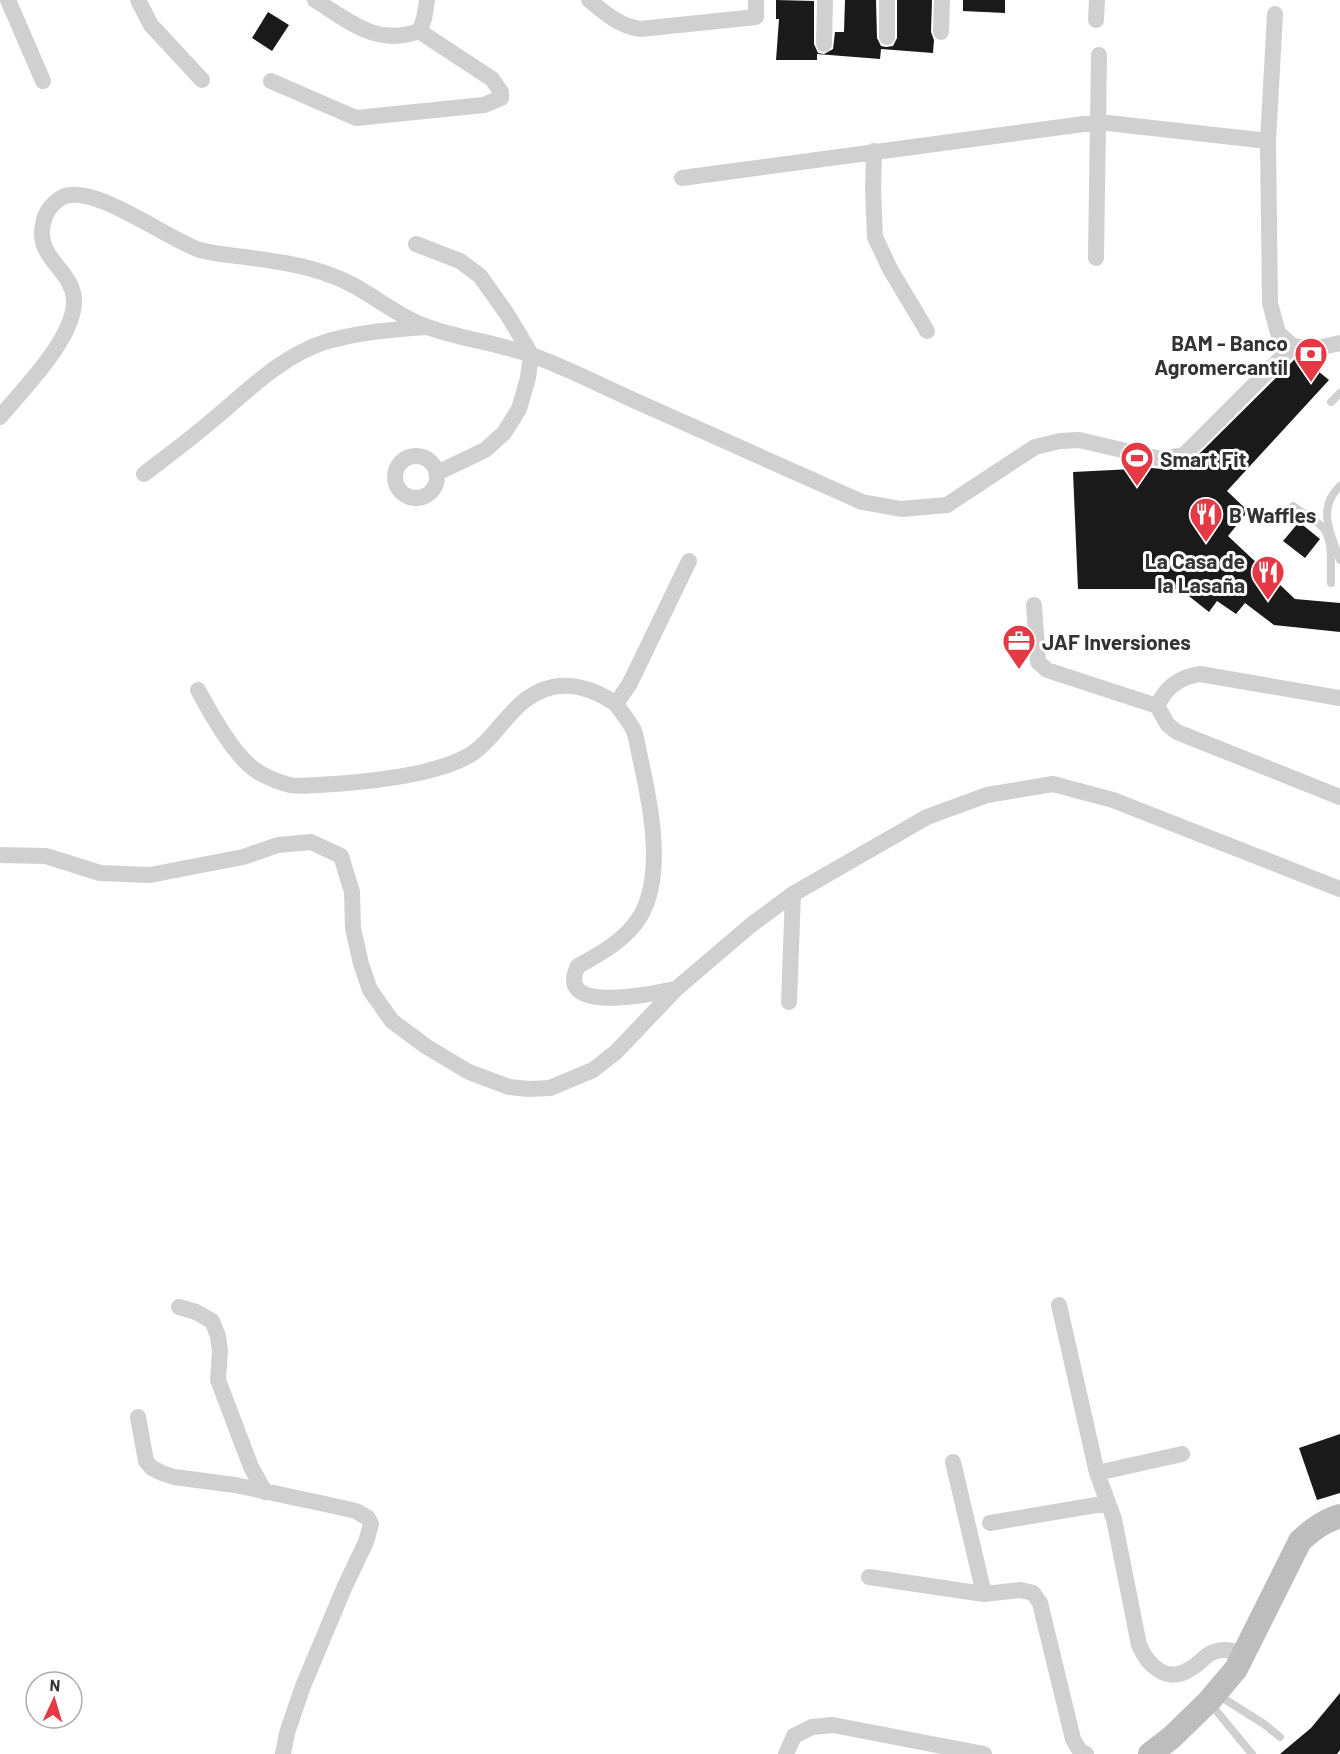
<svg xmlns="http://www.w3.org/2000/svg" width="1340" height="1754" viewBox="0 0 1340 1754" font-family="Barlow,sans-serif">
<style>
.building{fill:#1a1a1a}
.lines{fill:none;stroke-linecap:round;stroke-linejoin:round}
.service{stroke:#d0d0d0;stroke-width:8}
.minor{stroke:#d0d0d0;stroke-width:16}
.secondary{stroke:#bdbdbd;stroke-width:24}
.labels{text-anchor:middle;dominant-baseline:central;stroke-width:6;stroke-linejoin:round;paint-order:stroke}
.poi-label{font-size:21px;font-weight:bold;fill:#333;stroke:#fff;text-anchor:start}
</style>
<rect width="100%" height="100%" fill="#fff"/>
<path class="building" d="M776,0l38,1v43l4,9 6,1 9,-5 2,-17h9l1,-32h31l1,38 4,8 5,1 7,-1 4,-8v-38h35l-1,32 3,8 -1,13 -52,-4 -1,10 -63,-5v6h-41l3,-41h-3z
M963,0h42v13l-42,-2z
M268,12l21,13 -17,26 -20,-13z
M1297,357l5,1 27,22 -102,111 21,20 -20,25 67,63 45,4v29l-66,-7 -29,-22 -9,11 -19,-13 -8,11 -29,-23h-102l-5,-117 79,-4 10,1 25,-3z
M1299,522l21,17 -15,19 -22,-17z
M1340,1434v59l-23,7 -18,-52z
M1340,1693v57l-3,4h-57l31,-26z"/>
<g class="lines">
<path class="service" d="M1331,402l9,-9
M1340,486c-24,23 -9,48 0,74
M1293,506c9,7 24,14 31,23 10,14 6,38 7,54
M1218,1695l46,29 16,13
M1209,1702l43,52"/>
<path class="minor" d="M8,0l35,81
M138,0l13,25 51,55
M315,0c34,21 62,47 104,31l5,-12 3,-19
M589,0c16,13 30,26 51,29l116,-12v-17
M1275,14l-7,127 2,162 8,30 15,13 20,3 27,-6
M1096,20l1,-20
M941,32l1,-32
M887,37v-37
M824,44l1,-44
M271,81l85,37 128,-13 17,-7v-6l-9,-13 -73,-48
M874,151l-1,39 2,47 15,32 37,62
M682,178l417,-56 169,19
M416,244l44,17 20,15 27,38 24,40 -3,24 -9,31 -15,24 -19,17 -48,23
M1096,258l3,-203
M0,417c23,-28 76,-80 74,-118 -2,-30 -39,-41 -31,-75 2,-11 8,-20 18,-26 29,-18 107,42 139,52 14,4 30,5 45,7 30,4 60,8 88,19 33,12 57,36 89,49 35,14 74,17 109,30 37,13 73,32 109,48 74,33 148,66 222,99l39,7 46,-4 88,-58 25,-6 19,-1 82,19 23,-4 109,-109
M395 477a21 21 0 1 1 42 0a21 21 0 1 1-42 0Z
M144,474c22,-17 44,-33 65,-51 37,-30 70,-66 116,-81 33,-10 66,-12 100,-15
M1034,605l4,57 9,8 110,36 11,19 9,7 163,65
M198,690c13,24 38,70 62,83 9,5 21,10 30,12 8,2 19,0 27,0 41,-2 122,-9 156,-32 20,-14 32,-37 51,-52 30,-24 63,-17 92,3
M1157,706c9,-19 22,-29 43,-32l140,24
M0,855l46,1 54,17 50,2 93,-18 35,-12 33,-3 30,14 11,36 1,36 8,36 9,26 22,31 35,26 42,25 40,15 20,2 21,-1 43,-18 23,-18 60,-63 75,-64 42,-31 134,-77 60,-22 66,-11 60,16 227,89
M676,989c-21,4 -123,27 -98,-23 24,-13 49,-27 63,-51 24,-42 9,-113 -1,-158 -2,-8 -3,-18 -6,-26 -4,-9 -12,-18 -18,-27l14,-21 59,-122
M789,1002l4,-108
M1059,1305l38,168 17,46 25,126c9,21 28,39 51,24 10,-5 16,-16 27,-18 9,-3 19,1 28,3
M179,1307l17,5 16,9 6,15 2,15 -2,29 33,87 14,25
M138,1417l8,44 6,7 10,5 12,4 61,8 90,19 31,7 12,7 3,6 -5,18 -21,44 -42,100 -16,47 -4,21
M953,1462l31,132
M1097,1473l85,-19
M990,1523l118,-20
M869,1577l115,17 37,-4 12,3 7,10 33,136 7,12 6,3
M786,1754l8,-18 18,-9 21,-2 151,29"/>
<path class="secondary" d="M1150,1754l22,-17 37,-36 27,-32 64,-128c13,-12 24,-20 40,-25"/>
</g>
<defs>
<symbol id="bank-pin" viewBox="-11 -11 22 30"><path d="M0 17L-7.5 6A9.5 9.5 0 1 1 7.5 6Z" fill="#e63946" stroke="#fff"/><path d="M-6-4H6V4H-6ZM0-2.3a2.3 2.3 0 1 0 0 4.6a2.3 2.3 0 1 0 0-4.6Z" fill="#fff"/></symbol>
<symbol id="stadium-pin" viewBox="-11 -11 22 30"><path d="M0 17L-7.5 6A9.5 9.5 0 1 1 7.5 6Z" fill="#e63946" stroke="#fff"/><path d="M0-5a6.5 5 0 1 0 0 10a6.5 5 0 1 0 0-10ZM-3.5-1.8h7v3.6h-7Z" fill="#fff"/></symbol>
<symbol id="restaurant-pin" viewBox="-11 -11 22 30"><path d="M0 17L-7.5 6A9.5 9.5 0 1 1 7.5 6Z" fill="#e63946" stroke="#fff"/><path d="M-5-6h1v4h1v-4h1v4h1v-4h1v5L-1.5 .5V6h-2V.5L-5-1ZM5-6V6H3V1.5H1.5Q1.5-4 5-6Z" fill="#fff"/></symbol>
<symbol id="office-pin" viewBox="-11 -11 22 30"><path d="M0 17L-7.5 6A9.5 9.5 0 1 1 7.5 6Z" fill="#e63946" stroke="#fff"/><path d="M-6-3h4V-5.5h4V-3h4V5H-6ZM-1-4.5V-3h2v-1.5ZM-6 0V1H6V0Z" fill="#fff"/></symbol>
</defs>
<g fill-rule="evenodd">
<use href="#bank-pin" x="1292" y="335" width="38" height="52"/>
<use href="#stadium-pin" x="1118" y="439" width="38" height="52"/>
<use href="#restaurant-pin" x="1187" y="495" width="38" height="52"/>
<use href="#restaurant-pin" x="1249" y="553" width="38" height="52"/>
<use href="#office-pin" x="1000" y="622" width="38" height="52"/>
</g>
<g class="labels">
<g class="poi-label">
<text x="1288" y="342" text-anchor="end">BAM - Banco<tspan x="1288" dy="24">Agromercantil</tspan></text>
<text x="1160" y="458">Smart Fit</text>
<text x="1229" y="514">B Waffles</text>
<text x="1245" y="560" text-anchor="end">La Casa de<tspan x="1245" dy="24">la Lasaña</tspan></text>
<text x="1042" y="641">JAF Inversiones</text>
</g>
</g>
<g transform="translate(54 1700) rotate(4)"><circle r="28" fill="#ffffff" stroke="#adadad" stroke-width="1.5"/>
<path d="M0-4.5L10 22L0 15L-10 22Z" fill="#e63946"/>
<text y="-9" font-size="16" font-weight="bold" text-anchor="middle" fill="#333333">N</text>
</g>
</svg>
